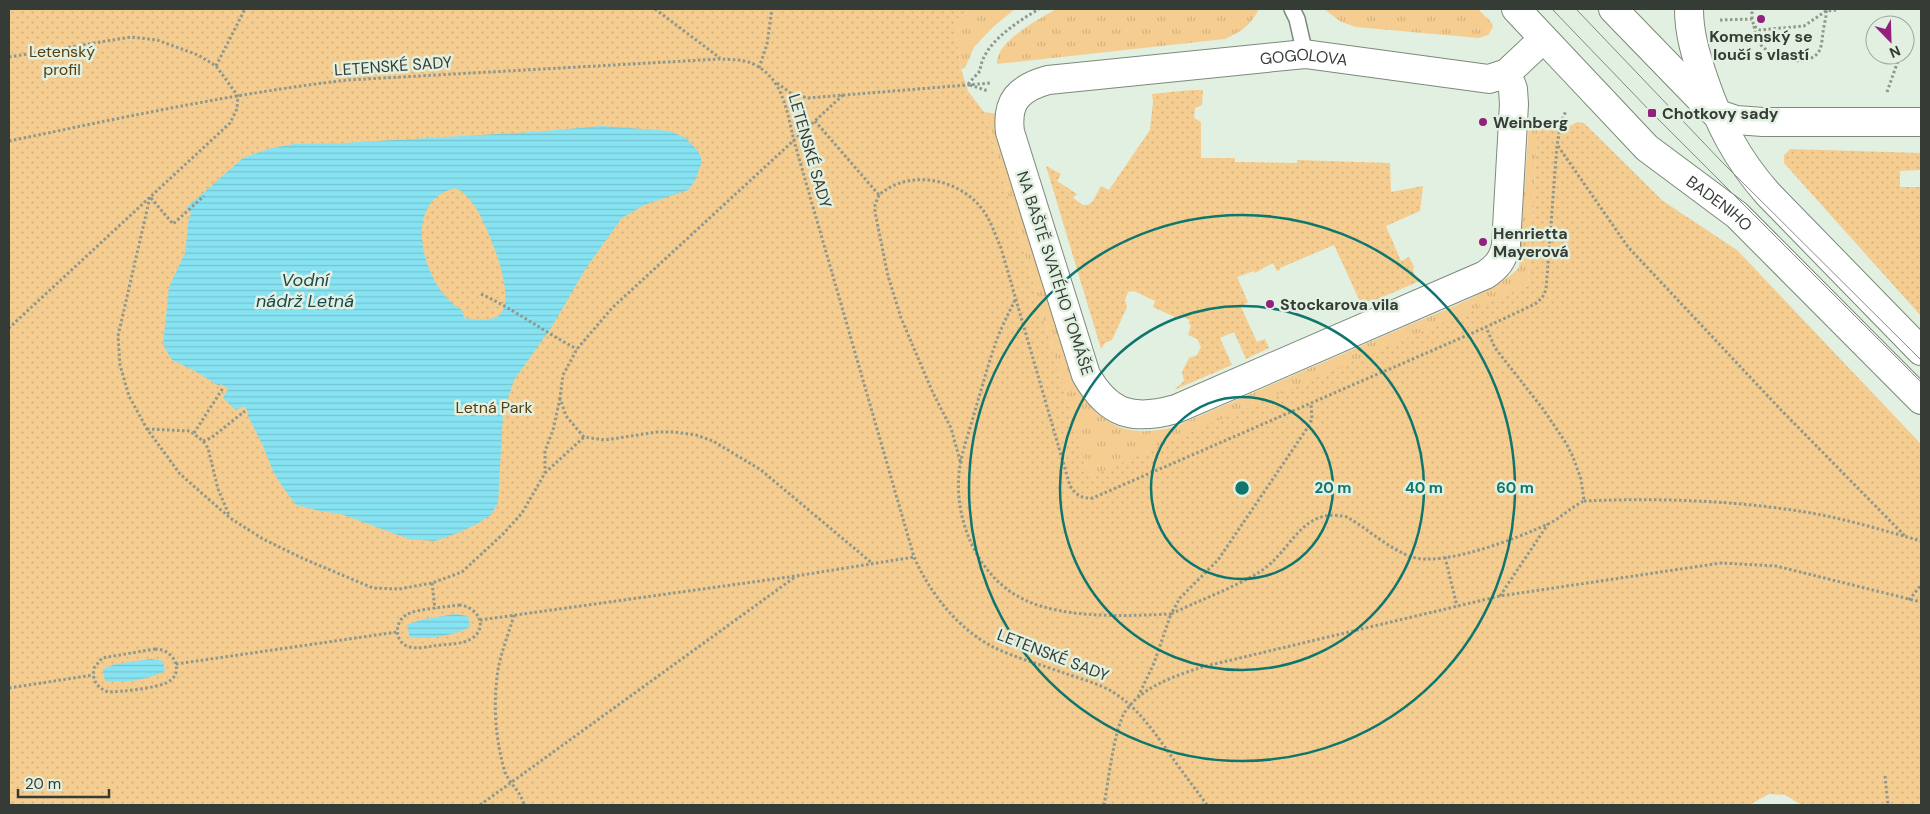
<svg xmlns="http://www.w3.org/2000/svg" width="1930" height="814" viewBox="0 0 1930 814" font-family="'DM Sans',sans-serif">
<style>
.grass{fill:url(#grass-tufts)}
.park{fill:url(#park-dots)}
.water{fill:url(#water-rules);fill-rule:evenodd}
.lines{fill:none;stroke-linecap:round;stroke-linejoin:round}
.lane-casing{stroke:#7c897b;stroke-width:18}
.street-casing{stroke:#7c897b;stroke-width:30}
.secondary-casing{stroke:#7c897b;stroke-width:30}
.path{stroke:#8e988d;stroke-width:3;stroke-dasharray:2.5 2.5;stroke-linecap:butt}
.lane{stroke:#fff;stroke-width:15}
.street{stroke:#fff;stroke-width:28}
.secondary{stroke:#fff;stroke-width:28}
.tram{stroke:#818b81;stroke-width:1}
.ring{fill:none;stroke:#0f766e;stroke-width:2.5}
.poi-dot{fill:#951f7c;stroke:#e1f0e0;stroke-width:2}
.labels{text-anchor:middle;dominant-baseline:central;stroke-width:5;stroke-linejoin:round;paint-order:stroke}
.poi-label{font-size:16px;font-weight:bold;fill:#353b35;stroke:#e1f0e0;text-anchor:start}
.park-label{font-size:16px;fill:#593e0e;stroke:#e1f0e0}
.street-label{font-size:16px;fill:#353b35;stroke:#e1f0e0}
.water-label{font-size:18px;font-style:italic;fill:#1c474e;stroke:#e1f0e0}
.centre{fill:#0f766e;stroke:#e1f0e0;stroke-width:2.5}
.ring-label{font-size:15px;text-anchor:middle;font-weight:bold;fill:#0f766e;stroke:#e1f0e0;stroke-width:5;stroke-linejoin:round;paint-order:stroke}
</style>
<defs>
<pattern id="grass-tufts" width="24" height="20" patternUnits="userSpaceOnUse" patternTransform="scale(1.25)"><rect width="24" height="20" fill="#f5cd91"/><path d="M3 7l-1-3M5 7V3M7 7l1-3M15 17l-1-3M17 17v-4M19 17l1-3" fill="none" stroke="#d3b17e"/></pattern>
<pattern id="park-dots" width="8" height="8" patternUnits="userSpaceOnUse" patternTransform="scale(1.25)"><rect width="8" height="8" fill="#f5cd91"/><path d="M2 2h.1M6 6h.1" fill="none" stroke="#d3b17e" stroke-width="1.8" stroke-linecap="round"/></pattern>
<pattern id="water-rules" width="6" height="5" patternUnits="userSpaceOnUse" patternTransform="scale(1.25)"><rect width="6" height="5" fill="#87e3f2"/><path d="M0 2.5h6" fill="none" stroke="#75c4d0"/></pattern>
</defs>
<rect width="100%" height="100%" fill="#e1f0e0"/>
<path class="grass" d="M904,9l50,13 15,-13h46l-22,18 -19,20 -9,21 -4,1 -5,-32z
M1056,9h203c-8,16 -18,23 -34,30l-228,25c-2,-22 42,-45 59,-55z
M1324,9h154l14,14 1,4 -5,8 -9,3 -123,-11 -15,-5z
M984,112l14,2 -2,17 75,246c25,45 51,63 103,50 76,-33 152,-66 228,-99 28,-12 100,-39 117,-61l10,-145 9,1 -10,162 -439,193z"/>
<path class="park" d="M9,9h960l-15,13 7,47 7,22 16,21 105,365 439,-192 10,-162 28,5 11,-6 7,1 79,78 74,49 184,194v361h-119l-17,-10 -16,-1 -20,11h-1740z
M1191,90h12l-1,15 -7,3 -1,10 7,4v36h34v4l62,1v-3l93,3 1,29 32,-6 -3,25 -34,15 15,35 8,-4 5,10 -1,4 3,7 6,2 -60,26 -28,-61 -54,23v2l-3,1 -4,-8 -18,10 -1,-2 -17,6 11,25 -7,5 16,35 8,-3 4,9 -23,11 -12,-27 -14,6 12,27 -58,25 10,-9 -2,-9 7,-14 8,-3 4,-8 -4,-8 -9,-4 3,-10 -3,-2 2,-3 -9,-4 -2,3 -26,-12 2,-6 -21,-10 -6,1 -3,8 2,7 -15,33 -7,3 -4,6 -55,-183 15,8 -4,7 20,13 -4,4 10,7h5l5,-4 8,-15 8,4 41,-60 3,-28 -1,-8z
M1790,149l131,4v17l-21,1v16h21v129l-137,-153v-8z"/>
<path class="water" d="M602,126l68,5 16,7 12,13 3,7v6l-6,17 -7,9 -44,15 -22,13 -36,50 -35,60 -37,52 -11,34 -5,89 -7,12 -14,9 -22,10 -20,7 -26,-2 -68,-25 -21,-3 -24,-6 -14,-19 -9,-15 -10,-25 -16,-32 2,-1 -5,-7 -8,4 -13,-12 5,-9 -7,-5 -2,2 -24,-15 -23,-11 -9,-15 6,-58 16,-34 4,-36 3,-3 -6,-6 57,-50 25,-9 25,-5 50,-1 190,-11zM457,188c8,6 14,12 19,20 11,18 44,93 22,108 -9,6 -24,3 -34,2l-2,-8c-39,-20 -64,-112 -5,-122z
M455,614l13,2 2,11c-18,9 -40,13 -60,10l-3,-12 13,-5z
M151,659l12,2 2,10c-18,9 -40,12 -60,10l-2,-12 12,-5z"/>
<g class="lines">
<defs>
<path id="lane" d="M1292,9l5,10 8,35"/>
<g id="street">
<path id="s1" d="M1507,73l6,16 1,15 -8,141c-3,15 -9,22 -21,30l-309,134c-43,12 -67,6 -90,-34l-76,-243c-4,-31 9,-44 38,-52l257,-26 184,25 18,-6 36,-34"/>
<path d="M1715,113l21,7 27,2h158"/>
</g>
<g id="secondary">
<path id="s2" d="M1516,9l131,139 90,67 184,185"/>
<path d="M1613,9l97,100"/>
<path d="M1689,9c0,25 7,47 15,71 15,44 33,79 64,114l153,157"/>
</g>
</defs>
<use href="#lane" class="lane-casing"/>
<use href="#street" class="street-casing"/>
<use href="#secondary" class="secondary-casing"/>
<path class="path" d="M655,9l65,49
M1752,19v-10
M1720,20l32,-1 2,7 6,4 44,-4 22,-15 10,-1
M1754,26c1,5 2,12 4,15 10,16 44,28 59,13 5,-5 5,-15 6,-22 1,-8 4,-16 3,-23
M9,57l122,-20 26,3 41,15 18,11 22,30 -1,13 -7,14 -221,205
M216,66l29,-57
M759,68l8,-24 5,-35
M777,83l15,11 16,4 183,-15
M968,84l12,-13c2,-27 37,-49 59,-62
M970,85l18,6
M1887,92l13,-37
M843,95l-231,213 -35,41 -14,26 -3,23 6,18 18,21 21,3 52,-8h17l22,3 17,6 48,29 112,94
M815,121l64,74c27,-24 71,-18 96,6 14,13 19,31 26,47l69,238c6,9 12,13 23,12l393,-171 49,-23 7,-6 4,-8 11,-145 4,-23 5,-11
M9,141c112,-23 225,-48 339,-61l372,-21c10,1 22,0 31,4 32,13 36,49 43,78l120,416c16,36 43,71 79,90 20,10 49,18 71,26 17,6 37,11 52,21 22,15 36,35 51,56 13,19 27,37 40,55
M1558,146l70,101 153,163 124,126
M879,195l-4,10v7l13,64 13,42 32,75 18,35 10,36
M150,197l-32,139 2,29 9,31 18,33 33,45 50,44 33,21 41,20 69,29 26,1 33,-6 30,-11 41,-38 19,-21 23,-40v-22l8,-21 7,-32
M151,198l22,26 31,-28
M481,294c33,15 63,38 96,55
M1015,300c-7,15 -15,29 -20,45 -8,23 -14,46 -21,69 -5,19 -13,39 -15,59 -5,48 20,106 66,127 40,19 103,16 146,14l9,-16 38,-38 90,-133 4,-8 -1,-16
M147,429l43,2 13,10 5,7 10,41 11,26
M194,433l29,-45
M203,441l8,-3 34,-27
M545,473l39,-36
M1584,501c69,-3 140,-1 208,9 44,6 87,19 129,31
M1445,557l12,49
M432,583l3,26
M1500,596l48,-72
M1909,600l12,-15
M459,605c18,1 31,22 12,34 -10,6 -26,5 -38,7 -7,1 -15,3 -23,1 -15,-3 -17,-24 -4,-32 8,-6 41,-8 53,-10z
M514,615c-5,18 -13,37 -16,55 -5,33 -3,66 6,99 4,14 17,22 20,36
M480,620l316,-44 118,-19
M155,649c20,0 31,25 11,34 -10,5 -46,9 -58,9 -12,-5 -16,-12 -14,-24l8,-10z
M176,664l221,-32
M9,688l84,-13
M1138,697l16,-34 17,-49c29,-14 63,-26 90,-43 31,-20 40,-65 86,-54 21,12 42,32 65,40 32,10 106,-19 136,-33 13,-6 23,-17 36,-23l-3,-22 -8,-22 -7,-14 -23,-34 -48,-61 -9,-21
M1885,776l3,29
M480,805l315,-228
M1104,805c4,-21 10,-76 21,-93 16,-25 50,-36 77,-45l298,-71 221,-33 55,3 145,36"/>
<use href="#lane" class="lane"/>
<use href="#street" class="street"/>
<use href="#secondary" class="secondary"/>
<path class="tram" d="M1552,9l100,104 269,269
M1576,9l147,154 198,197"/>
</g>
<g class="ring">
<circle cx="1242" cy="488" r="91"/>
<circle cx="1242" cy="488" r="182"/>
<circle cx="1242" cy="488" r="273"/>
</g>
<g class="poi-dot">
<circle cx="1761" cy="19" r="5"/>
<rect x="1647" y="108" width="10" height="10" rx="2.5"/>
<circle cx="1483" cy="122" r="5"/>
<circle cx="1483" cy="242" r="5"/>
<circle cx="1270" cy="304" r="5"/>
</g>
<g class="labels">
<g class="poi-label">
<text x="1761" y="36" text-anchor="middle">Komenský se<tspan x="1761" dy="18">loučí s vlastí</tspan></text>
<text x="1662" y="113">Chotkovy sady</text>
<text x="1493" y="122">Weinberg</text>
<text x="1493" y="233">Henrietta<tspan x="1493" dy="18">Mayerová</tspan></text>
<text x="1280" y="304">Stockarova vila</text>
</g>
<g class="park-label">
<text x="62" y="51">Letenský<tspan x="62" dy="18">profil</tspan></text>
<text x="494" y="407">Letná Park</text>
</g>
<g class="street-label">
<text stroke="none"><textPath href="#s1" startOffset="1239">GOGOLOVA</textPath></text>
<text transform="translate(393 66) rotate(-4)">LETENSKÉ SADY</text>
<text transform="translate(810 151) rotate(74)">LETENSKÉ SADY</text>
<text stroke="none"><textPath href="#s2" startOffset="282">BADENIHO</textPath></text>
<text transform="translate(1055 273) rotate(72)">NA BAŠTĚ SVATÉHO TOMÁŠE</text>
<text transform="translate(1053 655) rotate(21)">LETENSKÉ SADY</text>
</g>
<g class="water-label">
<text x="305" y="280">Vodní<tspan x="305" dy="21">nádrž Letná</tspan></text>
</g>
</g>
<circle cx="1242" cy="488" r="8" class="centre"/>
<g class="ring-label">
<text x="1333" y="493">20 m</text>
<text x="1424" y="493">40 m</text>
<text x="1515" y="493">60 m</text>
</g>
<rect width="1930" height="814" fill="none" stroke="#353b35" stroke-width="20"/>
<g transform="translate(1890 40) rotate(157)"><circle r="24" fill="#e1f0e0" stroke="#9ca89c"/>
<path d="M0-4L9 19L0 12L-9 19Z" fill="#951f7c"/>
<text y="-8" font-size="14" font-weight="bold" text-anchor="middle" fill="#353b35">N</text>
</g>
<path d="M18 789v8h91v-8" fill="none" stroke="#353b35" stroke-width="2.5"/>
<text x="25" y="789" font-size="15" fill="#353b35" stroke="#e1f0e0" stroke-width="4" paint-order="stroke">20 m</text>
</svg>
